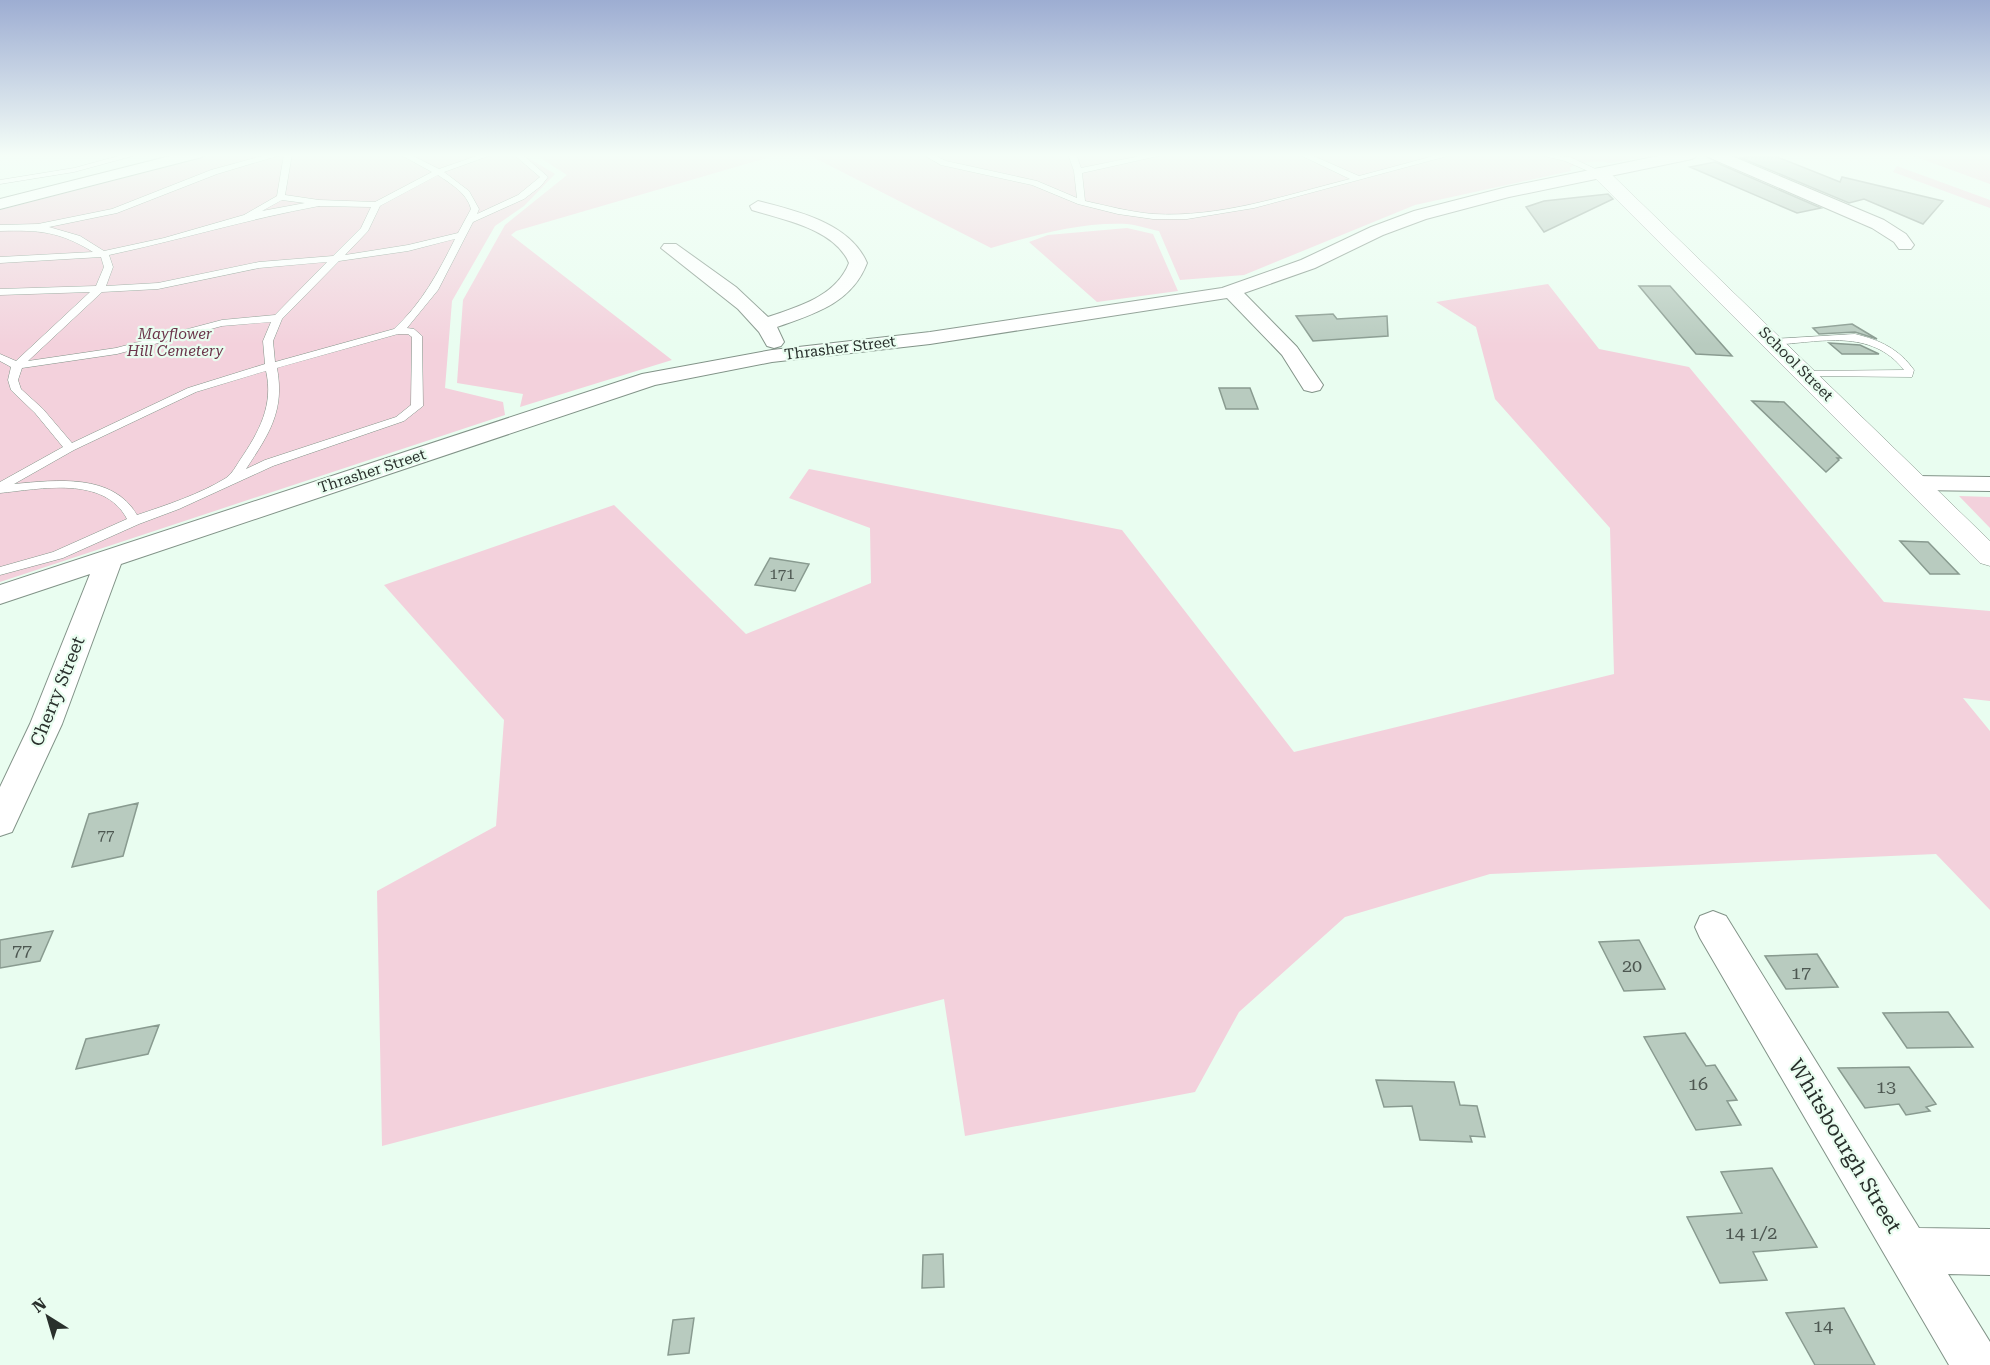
<svg xmlns="http://www.w3.org/2000/svg" width="1990" height="1365" viewBox="0 0 1990 1365" font-family="'Roboto Serif',serif">
<style>
.green{fill:#f3d1dc}
.building{fill:#b8cbbf;stroke:#899b90;stroke-width:1.5}
.lines{fill:none;stroke-linecap:round;stroke-linejoin:round}
.service-casing{stroke:#829388;stroke-width:1}
.minor-casing{stroke:#829388;stroke-width:2}
.tertiary-casing{stroke:#829388;stroke-width:1}
.service{fill:#fff;fill-rule:evenodd}
.minor{fill:#fff;fill-rule:evenodd}
.tertiary{fill:#fff;fill-rule:evenodd}
.labels{text-anchor:middle;dominant-baseline:central;stroke-width:4.5;stroke-linejoin:round;paint-order:stroke}
.far-park-label{font-size:15px;font-style:italic;fill:#6b354a;stroke:#e9fdf0}
.far-street-label{font-size:15px;fill:#29302c;stroke:#e9fdf0}
.number-label{font-size:15px;fill:#4d5751}
.street-label{font-size:18px;fill:#29302c;stroke:#e9fdf0}
.near-number-label{font-size:18px;fill:#4d5751}
.near-street-label{font-size:21px;fill:#29302c;stroke:#e9fdf0}
</style>
<rect width="100%" height="100%" fill="#e9fdf0"/>
<path class="green" d="M216,154h306l33,20 -31,32 -29,20 -43,75 -7,87 58,14 2,13 -505,167v-372z
M534,154h246l-264,77 -5,4 161,125 -152,47 3,-13 -66,-11 6,-83 42,-75 62,-50z
M807,154h855l-52,9c-13,-3 -27,-1 -40,4l1,4 -156,34 -171,70 -64,5 -21,-49c-10,-2 -21,-6 -32,-7 -47,-2 -91,11 -136,24z
M1908,154h82v30z
M1897,166l93,34v8l-97,-36z
M1127,228l26,6 25,57 -81,11 -68,-60 19,-7z
M1548,284l51,65 90,18 195,235 106,9v90l-27,-3 27,33v179l-54,-56 -446,20 -145,43 -106,95 -44,80 -230,44 -21,-137 -562,147 -5,-255 119,-65 8,-106 -120,-135 230,-80 132,129 125,-51 -1,-55 -81,-30 20,-29 313,61 172,222 320,-78 -4,-146 -115,-129 -19,-72 -40,-25z
M1959,496l31,1v31z"/>
<path class="building" d="M1759,154h11l70,28 2,-5 101,24 -20,23 -59,-25 -15,4 -108,-45z
M1715,162l106,46 -24,5 -107,-46z
M1608,194l5,5 -69,33 -18,-25 18,-6z
M1639,286h31l62,70 -36,-2z
M1333,314l4,5 50,-3 1,20 -75,5 -17,-25z
M1852,324l25,15 -22,-7 -36,2 -6,-6z
M1829,343l31,2 19,9h-37z
M1219,388h31l8,21h-32z
M1752,401l32,1 57,56h-4l2,2 -13,12z
M1900,541l28,1 31,32h-29z
M770,558l39,6 -14,27 -40,-6z
M138,803l-15,53 -51,11 17,-53z
M53,931l-13,30 -40,7v-28z
M1639,940l26,49 -41,2 -25,-49z
M1817,954l21,33 -52,2 -21,-33z
M1948,1012l25,35 -66,1 -24,-35z
M159,1025l-11,29 -72,15 10,-30z
M1685,1033l21,33 9,-1 22,35 -10,1 14,24 -45,5 -52,-93z
M1909,1067l27,37 -10,3 4,4 -24,4 -7,-11 -34,4 -27,-40z
M1376,1080l78,2 6,23 17,1 8,31 -15,-1 2,6 -52,-2 -8,-34 -28,1z
M1772,1168l45,79 -64,5 14,28 -47,3 -33,-66 55,-4 -21,-41z
M943,1254l1,33 -22,1 1,-33z
M1844,1308l31,57h-60l-29,-52z
M694,1318l-5,35 -21,2 5,-35z"/>
<g class="lines">
<defs>
<path id="service" d="M126,154h14l-66,18 -74,12v-4l74,-12z
M270,154h14l-67,20 -100,39 -68,14 31,9 24,15 60,-13 80,-23 33,-19 7,-42h8l-7,41 34,5 56,2 57,-30 -33,-18h10l30,15 43,-15h12l-50,18 25,19 10,18 -2,5 41,-19 22,-18 -27,-23h9l26,23 -7,9 -17,13 -51,23 -35,68 -31,38 7,1 8,7 1,70 -19,15 -131,45 -94,43 -40,15 -76,34 -63,17v-8l53,-15 74,-33c-23,-44 -87,-30 -127,-26v-11l63,-35 -28,-34 -24,-23 -3,-10 3,-13 -11,-6v-7l16,7 74,-69 -90,3v-6l96,-3 8,-19 -3,-10 -101,6v-6l93,-5c-34,-21 -54,-22 -93,-21v-6l38,-1 74,-15 99,-39zM438,175c13,9 29,18 33,34l-13,24 -50,12 -63,10 23,-24 12,-25zM282,200l23,3 -43,8zM319,206l52,1 -10,21 -28,28 -74,6 -101,21 -52,3 7,-19 -4,-12c70,-15 139,-36 210,-49zM455,239c-17,34 -33,64 -61,90l-119,33 -2,-21 9,-22 57,-58 69,-10zM327,262l-52,53 -53,5 -106,28 -88,13 74,-69 56,-3 101,-21zM271,322l-8,19 2,23 -77,24 -116,55 -29,-34 -22,-20 -3,-9 4,-12 95,-14 105,-28zM398,334h10l4,3 -1,68 -15,12 -131,43 -19,9c23,-35 39,-58 31,-101zM266,371c8,34 -7,61 -26,89 -4,6 -8,14 -14,18 -26,16 -59,27 -89,37 -24,-42 -81,-35 -123,-31l60,-34 122,-58z
M922,154h10l14,7 91,20 40,17 -3,-27 -6,-17h8l5,14 69,-14h17l-85,19 3,28c23,5 45,11 68,13 67,4 133,-19 197,-35l-52,-25h11l50,22 82,-22h14l-201,54 -67,11h-34l-35,-5 -40,-10 -46,-19 -91,-20z
M1536,154l34,3 34,16 -7,2 -32,-14z
M1855,334c25,6 44,15 59,36l-2,7 -107,-1 -5,-3 1,-2 103,-1c-33,-42 -84,-28 -130,-25l-5,-3 5,-3z"/>
<path id="minor" d="M178,154h27l-3,3 -202,52v-10z
M1668,154h32l-8,5 -183,38 -83,22 -43,16 -68,33 -71,25 53,54 26,38 -3,5 -8,2 -8,-2 -22,-35 -55,-57 -297,46 -158,18 -117,23 -534,179 -59,160 -50,108 -12,4v-49l30,-63 60,-150 -90,30v-19l642,-211 130,-24 158,-18 292,-44 79,-28 70,-33 43,-16 93,-24z
M1705,154h22l157,66 22,14 8,11 -3,4h-12l-5,-7 -22,-14 -164,-71z
M758,201c39,10 92,22 109,62 -15,40 -53,51 -90,64l7,15 -3,4 -7,2 -7,-2 -8,-14 -21,-23 -77,-61 3,-4h12l60,43 32,30c32,-11 68,-21 81,-54 -14,-34 -65,-43 -97,-53l-2,-4z
M1915,476l75,1v14l-75,-1 -9,-2 -3,-5 3,-5z
M1713,911l13,5 193,312 71,1v46l-42,-1 42,68v23h-41l-249,-427 -5,-11 5,-11z"/>
<path id="tertiary" d="M1600,168l6,1 384,372v25l-10,-3 -386,-386 -3,-4 3,-4z"/>
</defs>
<use href="#service" class="service-casing"/>
<use href="#minor" class="minor-casing"/>
<use href="#tertiary" class="tertiary-casing"/>
<use href="#service" class="service"/>
<use href="#minor" class="minor"/>
<use href="#tertiary" class="tertiary"/>
</g>
<linearGradient id="sky" x2="0" y2="1"><stop stop-color="#9dadd2"/><stop offset="0.45" stop-color="#f5fef8"/><stop offset="1" stop-color="#f5fef8" stop-opacity="0"/></linearGradient>
<rect width="1990" height="345" fill="url(#sky)"/>
<g class="labels">
<g class="far-park-label">
<text x="175" y="334">Mayflower<tspan x="175" dy="17">Hill Cemetery</tspan></text>
</g>
<g class="far-street-label">
<text transform="translate(840 348) rotate(-7)">Thrasher Street</text>
<text transform="translate(1796 364) rotate(45)">School Street</text>
<text transform="translate(372 471) rotate(-18)">Thrasher Street</text>
</g>
<g class="number-label">
<text x="782" y="574">171</text>
<text x="106" y="835">77</text>
</g>
<g class="street-label">
<text transform="translate(57 691) rotate(-68)">Cherry Street</text>
</g>
<g class="near-number-label">
<text x="22" y="950">77</text>
<text x="1632" y="965">20</text>
<text x="1801" y="972">17</text>
<text x="1698" y="1083">16</text>
<text x="1886" y="1086">13</text>
<text x="1751" y="1232">14 1/2</text>
<text x="1823" y="1325">14</text>
</g>
<g class="near-street-label">
<text transform="translate(1845 1146) rotate(59)">Whitsbourgh Street</text>
</g>
</g>
<g transform="translate(48 1317) rotate(323)" stroke="#e9fdf0" stroke-width="4.5" paint-order="stroke">
<path d="M0-4.5L10 22L0 15L-10 22Z" fill="#29302c"/>
<text y="-9" font-size="16" font-weight="bold" text-anchor="middle" fill="#29302c">N</text>
</g>
</svg>
